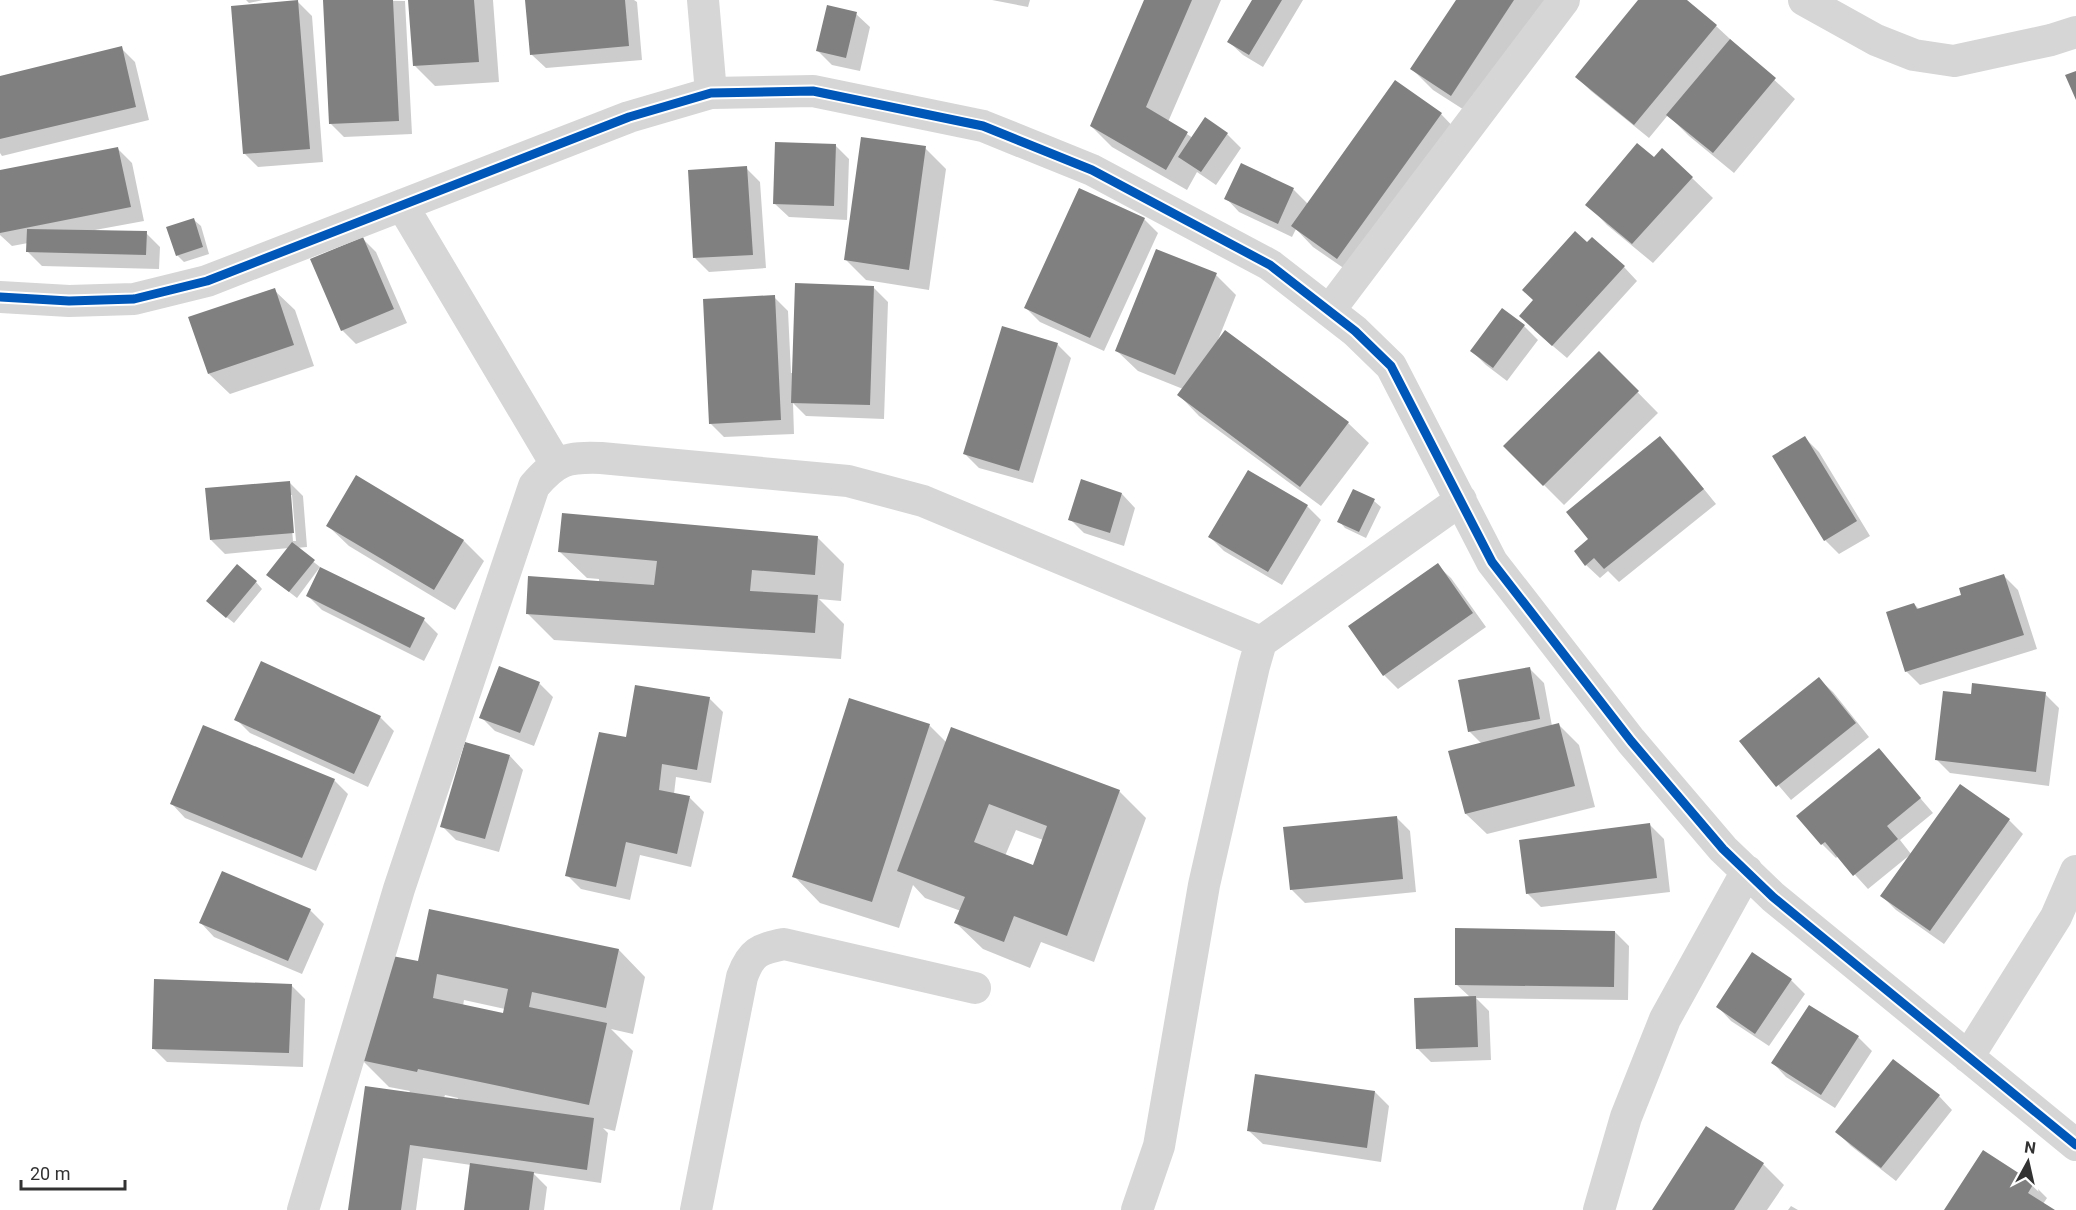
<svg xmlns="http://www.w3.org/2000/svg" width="2076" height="1210" viewBox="0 0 2076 1210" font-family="Roboto,sans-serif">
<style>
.shadow{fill:#0003;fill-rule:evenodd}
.building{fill:#808080;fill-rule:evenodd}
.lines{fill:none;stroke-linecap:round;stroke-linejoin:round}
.street{stroke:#d6d6d6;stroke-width:32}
.cycleway-casing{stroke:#fff;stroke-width:13}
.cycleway{stroke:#0057b8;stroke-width:9}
</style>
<rect width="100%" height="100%" fill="#fff"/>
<path class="shadow" d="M246,0h17l-14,3z
M324,0l81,1 7,133 -68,3 -14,-14z
M409,0h84l6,82 -64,4 -20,-20z
M527,0h107l3,2 5,58 -96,8 -14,-13z
M992,0h38l-2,7z
M1145,0h76l-53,122 25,16 13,-19 21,15 14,14 -25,37 -19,-13 -10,18 -75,-43 -21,-21z
M1254,0h49l-40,67 -20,-12 -14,-13z
M1458,0h90l-76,115 -39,-25 -21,-21z
M1640,0h45l31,26 79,73 -61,74 -45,-37 -21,-21 -19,23 -58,-47 -14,-14z
M298,2l14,14 11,146 -65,5 -14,-14z
M856,14l14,13 -10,44 -28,-6 -14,-14z
M121,48l14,14 14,58 -147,36 -2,-3v-76z
M1441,114l20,21 -103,143 -45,-31 -17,-18 -4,8 -53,-25 -13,-14 15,-33 53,25 14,14z
M835,145l14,14 -2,61 -58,-3 -14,-13z
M925,148l21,21 -17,121 -63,-10 -21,-21z
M118,149l14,14 12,58 -49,9 51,3 14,14 -1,22 -117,-3 -14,-14v-9l-16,3 -12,-11v-63z
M746,168l14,14 6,86 -57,4 -14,-14z
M1692,178l21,20 -60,65 -46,-38 -20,-21z
M1144,219l14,14 -54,118 -64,-29 -14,-14z
M194,220l7,6 8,28 -25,8 -7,-7z
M362,238l14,14 31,71 -51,21 -14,-14z
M1587,244l37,23 13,14 -70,77 -33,-28z
M1216,275l20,20 -18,45 130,83 21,20 -48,63 -122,-90 -20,-21 4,-6 -45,-18 -21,-20z
M874,288l14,14 -4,117 -78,-3 -13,-13 1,31 -70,3 -14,-14 64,-126 14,14 3,62h3z
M274,290l21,20 19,56 -84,28 -21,-20z
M1502,310l22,16 14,14 -31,41 -21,-16 -14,-14z
M1057,344l14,14 -38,125 -54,-15 -14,-14z
M1599,353l59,60 -94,92 -59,-59z
M1660,438l14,14 42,52 -97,78 -11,-11 -8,7 -14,-13 5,-26z
M1805,438l14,14 51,84 -31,18 -14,-14z
M289,482l14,14 4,51 -11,1 24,19 -23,31 -22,-17 14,-33 -64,6 -14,-14zM289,495h3l4,46h-3z
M1122,494l13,14 -11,38 -40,-13 -14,-14z
M1374,501l7,6 -15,31 -21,-10 -6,-7z
M1307,506l14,14 -39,65 -58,-34 -14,-14z
M328,526l136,15 20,20 -29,49 -106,-64z
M817,537l27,27 -3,37 -22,-2 25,25 -3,35 -287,-19 -27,-27 72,-31v-3l-12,-1 -27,-26z
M1437,565l14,13 35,49 -88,62 -14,-14 -34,-48z
M321,569l103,51 14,14 -14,27 -102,-51 -14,-14z
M2004,576l14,14 19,59 -117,36 -14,-14 8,-67 6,6 43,-14z
M256,582l6,7 -28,34 -19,-15z
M1530,669l14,14 8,43 6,-2 21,21 16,62 -108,27 -21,-20 -16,-62 32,-8 -13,-13z
M1819,679l14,13 36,45 -78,63 -50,-59z
M539,683l14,14 -19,49 -39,-15 -14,-14z
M2045,694l14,14 -10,78 -99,-13 -14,-14 36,-63z
M709,698l14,14 -12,71 -35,-6 -2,17 16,4 14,14 -13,55 -51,-12 -10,45 -49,-11 -14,-14 60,-137z
M380,717l14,14 -26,56 -118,-54 -14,-14z
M929,725l18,18 172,48 27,27 -52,144 -53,-20 -11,26 -47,-19 -27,-26 5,-12 -36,-13 -12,-13 -14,43 -79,-25 -26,-27zM1016,830l27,10 -9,27 -29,-11z
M1879,750l54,63 -33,27 11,14 -43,35 -30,-33 -2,2 -14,-14 -24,-28z
M510,756l13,14 -24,82 -43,-12 -14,-14z
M334,780l14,14 -32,77 -131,-53 -13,-14z
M1396,817l14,14 6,61 -111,11 -14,-14z
M2009,820l14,14 -79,110 -48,-34 -14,-14z
M1650,825l14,14 6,53 -129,15 -14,-14z
M310,910l14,14 -22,50 -88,-37 -13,-14z
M1615,932l14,14 -1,54 -152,-2 13,13 2,49 -60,2 -14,-14 53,-51 -14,-13z
M619,950l26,27 -12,57 -22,-5 22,22 -18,80 -12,-3 5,5 -7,50 -68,-10 14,14 -3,23h-79l6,-45 -48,-7 -7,52h-67l61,-119 -21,-4 -27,-27 57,-97zM464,1000l41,9 -1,5 -41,-8zM445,1095l13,3 -1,2 -13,-2z
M1753,954l38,26 14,14 -36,52 -38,-25 -13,-14z
M291,985l14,14 -2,68 -136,-5 -14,-14z
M1810,1007l48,30 14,14 -37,57 -49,-31 -13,-14z
M1375,1092l14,14 -8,56 -118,-18 -14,-13z
M1939,1096l13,14 -56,71 -45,-35 -14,-14z
M1984,1152l49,32 14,14 -4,6 9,6h-106z
M1763,1164l21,21 -17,25h-113z
M1791,1206l7,4h-10z"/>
<path class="building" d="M298,0l12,149 -67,5 -12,-148z
M323,0h70l6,121 -70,3z
M408,0h66l5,62 -66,4z
M525,0h100l4,46 -99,9z
M1144,0h48l-46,107 42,25 -22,38 -76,-44z
M1252,0h30l-33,55 -22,-13z
M1456,0h58l-63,96 -41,-27z
M1638,0h49l30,25 -83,100 -59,-48z
M827,5l30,7 -11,46 -30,-7z
M1730,39l46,39 -63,75 -47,-38z
M122,46l14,61 -136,32v-63z
M2076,71v29l-11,-25z
M1395,80l47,33 -105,146 -46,-33z
M1205,117l23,16 -27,39 -23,-15z
M861,137l65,9 -17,124 -65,-10z
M775,142l61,2 -2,62 -61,-2z
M1637,143l17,14 8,-9 31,29 -61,67 -47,-39z
M118,147l13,60 -131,26v-63z
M1241,163l53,25 -16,36 -54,-25z
M747,166l6,89 -60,3 -5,-88z
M1079,188l66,30 -55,120 -66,-30z
M194,218l9,29 -27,9 -10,-29z
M27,229l120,2 -1,24 -120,-3z
M1575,231l12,11 5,-5 33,29 -73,80 -33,-30 14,-16 -11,-10z
M363,237l31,72 -53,22 -31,-72z
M1156,249l61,24 -42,102 -60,-24z
M795,283l79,3 -4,119 -79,-2z
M275,288l19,57 -86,29 -20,-57z
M775,295l6,125 -72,4 -6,-125z
M1502,308l23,17 -32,43 -23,-17z
M1002,326l56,17 -39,128 -56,-17z
M1225,330l124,92 -49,65 -123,-92z
M1599,351l40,40 -96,95 -40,-40z
M1660,436l44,53 -100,80 -10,-11 -9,8 -11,-15 14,-12 -22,-27z
M1805,436l52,85 -33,20 -52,-85z
M1248,470l60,35 -40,67 -60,-35z
M356,475l108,65 -30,50 -108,-64z
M1081,479l41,14 -12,40 -42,-13z
M290,481l4,52 -84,7 -5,-52z
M1353,489l22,10 -16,33 -22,-10z
M562,513l256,23 -3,39 -63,-5 -2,21 68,4 -3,38 -289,-19 2,-38 126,9 3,-24 -99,-9z
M292,542l23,18 -26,32 -23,-17z
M1438,563l35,50 -90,63 -35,-50z
M237,564l20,17 -31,37 -20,-17z
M320,567l105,51 -15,30 -104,-52z
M2004,574l20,61 -119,37 -19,-60 28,-9 3,6 44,-14 -2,-7z
M261,661l120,55 -27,58 -120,-54z
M499,666l41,16 -20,51 -41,-15z
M1530,667l10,52 -72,13 -10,-52z
M1819,677l37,46 -80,64 -37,-46z
M1972,683l74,9 -10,80 -101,-12 8,-69 28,3z
M635,685l75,12 -13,73 -35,-6 -3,26 31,6 -13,58 -51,-12 -10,45 -51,-11 34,-144 27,5z
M849,698l81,26 -58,178 -80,-25z
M1559,723l16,63 -110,28 -17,-63z
M203,725l132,54 -33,79 -132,-54z
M951,727l169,63 -53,146 -53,-20 -10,26 -50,-19 11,-26 -68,-26zM989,804l58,22 -14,39 -59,-23z
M465,742l45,13 -25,84 -45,-12z
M1879,748l42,50 -34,28 11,13 -45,37 -28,-34 -4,3 -25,-29z
M1960,784l50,35 -80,112 -50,-35z
M1397,816l6,63 -113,11 -7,-63z
M1650,823l7,55 -131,16 -7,-54z
M222,871l89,38 -23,52 -89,-38z
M429,909l190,40 -13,59 -74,-16 -3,15 78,16 -18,82 -171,-36 -1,3 -57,-12 22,-106 36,7zM437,974l71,15 -5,24 -70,-15z
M1455,928l160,3 -1,56 -159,-2z
M1752,952l40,27 -37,55 -39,-27z
M154,979l138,5 -3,69 -137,-4z
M1476,996l2,51 -62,2 -2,-51z
M1809,1005l50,31 -38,59 -50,-32z
M1893,1059l47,36 -59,73 -46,-36z
M1255,1074l120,17 -8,57 -120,-17z
M365,1086l229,32 -7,52 -177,-25 -9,65h-53z
M1706,1126l58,37 -30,47h-82z
M1983,1150l51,33 -6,10 27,17h-111z
M470,1163l64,9 -5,38h-65z"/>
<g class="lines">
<path class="street" d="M703,0l8,93
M1804,0l72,40 38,15 40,6 97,-21 25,-8
M402,205l154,259
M0,297l69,4 65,-2 73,-18 422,-164 82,-24 102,-2 170,35 109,44 178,95 85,66 36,35 101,196 139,179 92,108 50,48 303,248
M1329,311l235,-311
M1968,1057l88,-140 20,-46
M303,1210l96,-321 135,-403c23,-27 33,-29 67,-28l247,23 75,20 338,141
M696,1210l46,-233c9,-25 17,-28 42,-33l191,44
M1137,1210l22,-64 45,-261 50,-219 7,-24 200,-142
M1599,1210l27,-93 39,-98 82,-148"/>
<defs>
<path id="cycleway" d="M0,297l69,4 65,-2 73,-18 422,-164 82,-24 102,-2 170,35 109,44 178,95 85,66 36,35 101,196 139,179 92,108 50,48 303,248"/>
</defs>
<use href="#cycleway" class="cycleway-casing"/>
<use href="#cycleway" class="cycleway"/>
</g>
<g transform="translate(2028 1162) rotate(8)" stroke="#ffffff" stroke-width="4.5" paint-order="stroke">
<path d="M0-4.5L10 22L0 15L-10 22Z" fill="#323232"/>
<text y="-9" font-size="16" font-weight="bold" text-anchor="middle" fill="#323232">N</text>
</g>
<path d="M21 1180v9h104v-9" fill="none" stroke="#323232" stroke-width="3"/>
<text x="30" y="1180" font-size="18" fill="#323232" stroke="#ffffff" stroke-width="4.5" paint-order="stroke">20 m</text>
</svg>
